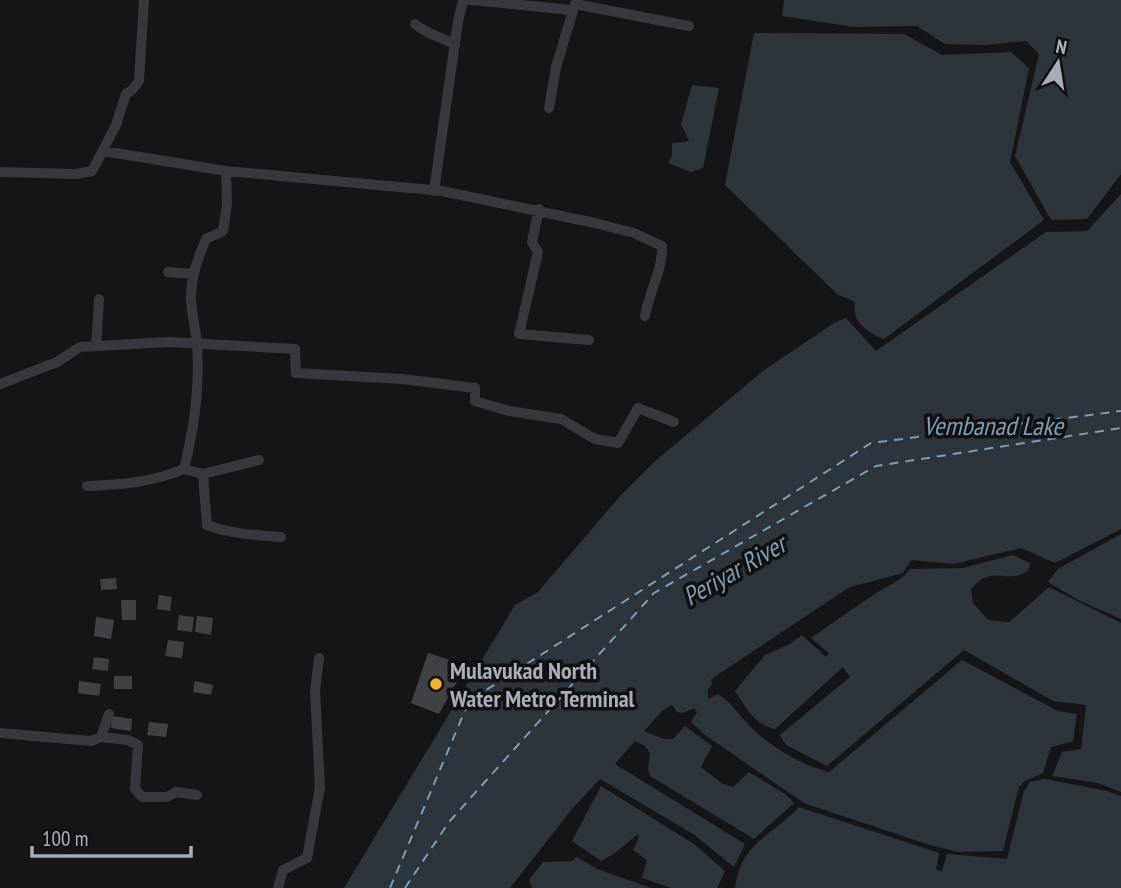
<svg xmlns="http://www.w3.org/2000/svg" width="1121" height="888" viewBox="0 0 1121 888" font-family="'PT Sans Narrow',sans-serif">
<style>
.water{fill:#2c353c}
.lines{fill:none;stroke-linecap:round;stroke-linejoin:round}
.ferry{stroke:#7f9bb3;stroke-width:2;stroke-dasharray:9 7;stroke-linecap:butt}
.building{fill:#404145}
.minor{stroke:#37383d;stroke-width:10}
.poi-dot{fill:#f2b134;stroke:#111113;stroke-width:2.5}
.labels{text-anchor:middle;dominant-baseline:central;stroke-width:7;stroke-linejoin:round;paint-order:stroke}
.poi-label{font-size:24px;font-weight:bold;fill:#a8adb8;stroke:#111113;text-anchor:start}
.water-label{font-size:26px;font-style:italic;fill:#7f9bb3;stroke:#111113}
</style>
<rect width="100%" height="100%" fill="#161618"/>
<path class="water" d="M784,0h337v174l-34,45 -36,1 -36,-64 24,-102 -13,-13 -42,4 -39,-1 -28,-18 -63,1 -72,-11z
M754,33l150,1 38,21 69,-3 18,16 -19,94 34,58 -160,119c-11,-4 -28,-14 -29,-26 -1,-4 0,-8 0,-11l-18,-8 -112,-109z
M692,85l27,3 -16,80 -12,4 -23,-9 4,-7v-13l17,-2 -8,-17z
M1121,194v335l-66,34 -34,-15 -68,16 -42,-4 -8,13 -53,14 -139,92 1,5 -4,6v9l10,-5c14,9 20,20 31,31 18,20 54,41 80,47l133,-112 96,51 19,3 -4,27 -22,6 -8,26 -18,8 -6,6 -16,64 -45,1 -31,-8 -123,-41 -99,-68 -14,-13 6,-10 -3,-4 -11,5 -6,-1 -5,-7 -9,5 -19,21 20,8h9l12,-13 27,20 -11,21 22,17 10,3 16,-15 36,22 9,9 -40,36 -104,-63 -2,-7 2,-16 -5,-7 -10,-5 -20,23 130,80 -11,23 -41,-33 -93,-55 -28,30 -62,79h-166l171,-283 23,-13 83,-97 33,-33 109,-91 71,-48 12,-5 30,33 170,-119 41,-1z
M1121,534v85l-43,-19 -30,-18 10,-13z
M1013,555l17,8 -2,8c-23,14 -36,-8 -57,18l2,14 15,17 21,2 40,-35 72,36v169l-23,-9 -46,-7 10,-24 19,-3 5,-44 -33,-4 -89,-51 -137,116 -41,-21 -6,-10 70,-58 -7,-10 -68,62c-20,-4 -29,-21 -40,-38l30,-36 25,-11 12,-9 24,22 3,-4 -18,-15 62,-43 29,-17 8,-9 53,-1z
M1045,779l62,12 14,5v92h-386c6,-46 36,-51 64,-81l140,46 -3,17 6,1 5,-17 60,5 17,-68 6,-9z
M601,786l93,58 31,27 -8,17h-46l-29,-10 5,-18 -14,-10 6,-13 -1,-3 -23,19 -14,8 -29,-20z
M577,857l20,12 54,19h-119l-3,-8 14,-18 29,-1z"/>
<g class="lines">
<path class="ferry" d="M390,888l79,-187 402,-258 250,-32
M405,888l44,-66 205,-229 222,-127 245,-38"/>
</g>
<path class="building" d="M116,578l1,11 -16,1 -1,-11z
M159,595l13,2 -2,14 -13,-2z
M121,600h15v20h-14z
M179,615l15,2 -2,15 -15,-2z
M197,616l16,2 -2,17 -16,-3z
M96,617l18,3 -3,19 -17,-3z
M168,640l16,2 -2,16 -17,-2z
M428,653l38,12 -27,49 -28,-11z
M94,657l15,2 -1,12 -16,-2z
M114,676h18v13h-18z
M79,681l22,3 -2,12 -21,-3z
M195,681l18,4 -2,10 -18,-3z
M112,716l20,3 -1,12 -20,-3z
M149,722l19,2 -2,13 -19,-2z"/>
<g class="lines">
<path class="minor" d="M472,0l99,10
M415,24c11,10 27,13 40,21
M549,108l7,-41 19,-63 114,22
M103,151l123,20
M0,172l76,2 16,-3 24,-46 10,-31 6,-4 7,-9 5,-81
M434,191l24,-170 5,-20 4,-1
M539,209l-7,33 6,10 -19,82 70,6
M168,272l26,2
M96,346l3,-47
M0,384l57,-22 23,-15 89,-5 126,7 1,24 106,6 73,9v13l34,10 52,8 34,20 23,4 20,-35 36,14
M203,474l56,-14
M87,486c33,-1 66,-4 97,-17
M281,537c-26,-2 -50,-3 -74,-12l-4,-51 -19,-5c10,-40 16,-83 13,-124 -1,-16 -6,-32 -6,-48 0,-21 7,-40 15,-58l17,-8 4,-27 -1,-33 216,20 153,32 39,10 28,13c1,23 -13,46 -17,70
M0,733l91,8 10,-4 8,-23
M101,737l27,3 10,5 -3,44 7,8h25l9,-5 21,3
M278,888l5,-18 24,-12 13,-71 -5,-96 4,-33"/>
</g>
<circle class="poi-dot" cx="436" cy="684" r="7"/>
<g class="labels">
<g class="poi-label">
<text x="450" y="670">Mulavukad North<tspan x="450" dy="28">Water Metro Terminal</tspan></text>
</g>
<g class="water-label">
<text x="993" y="425">Vembanad Lake</text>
<text transform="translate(734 570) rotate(-30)">Periyar River</text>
</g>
</g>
<g transform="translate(1058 63) rotate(12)" stroke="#111113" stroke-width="5" paint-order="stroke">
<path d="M0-5L12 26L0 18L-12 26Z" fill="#a8adb8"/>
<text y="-10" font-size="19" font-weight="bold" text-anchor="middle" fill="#a8adb8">N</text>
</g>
<path d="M32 846v10h159v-10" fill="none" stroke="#a8adb8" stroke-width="3.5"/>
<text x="42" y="846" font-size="21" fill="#a8adb8" stroke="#111113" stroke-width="5" paint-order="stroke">100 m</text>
</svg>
